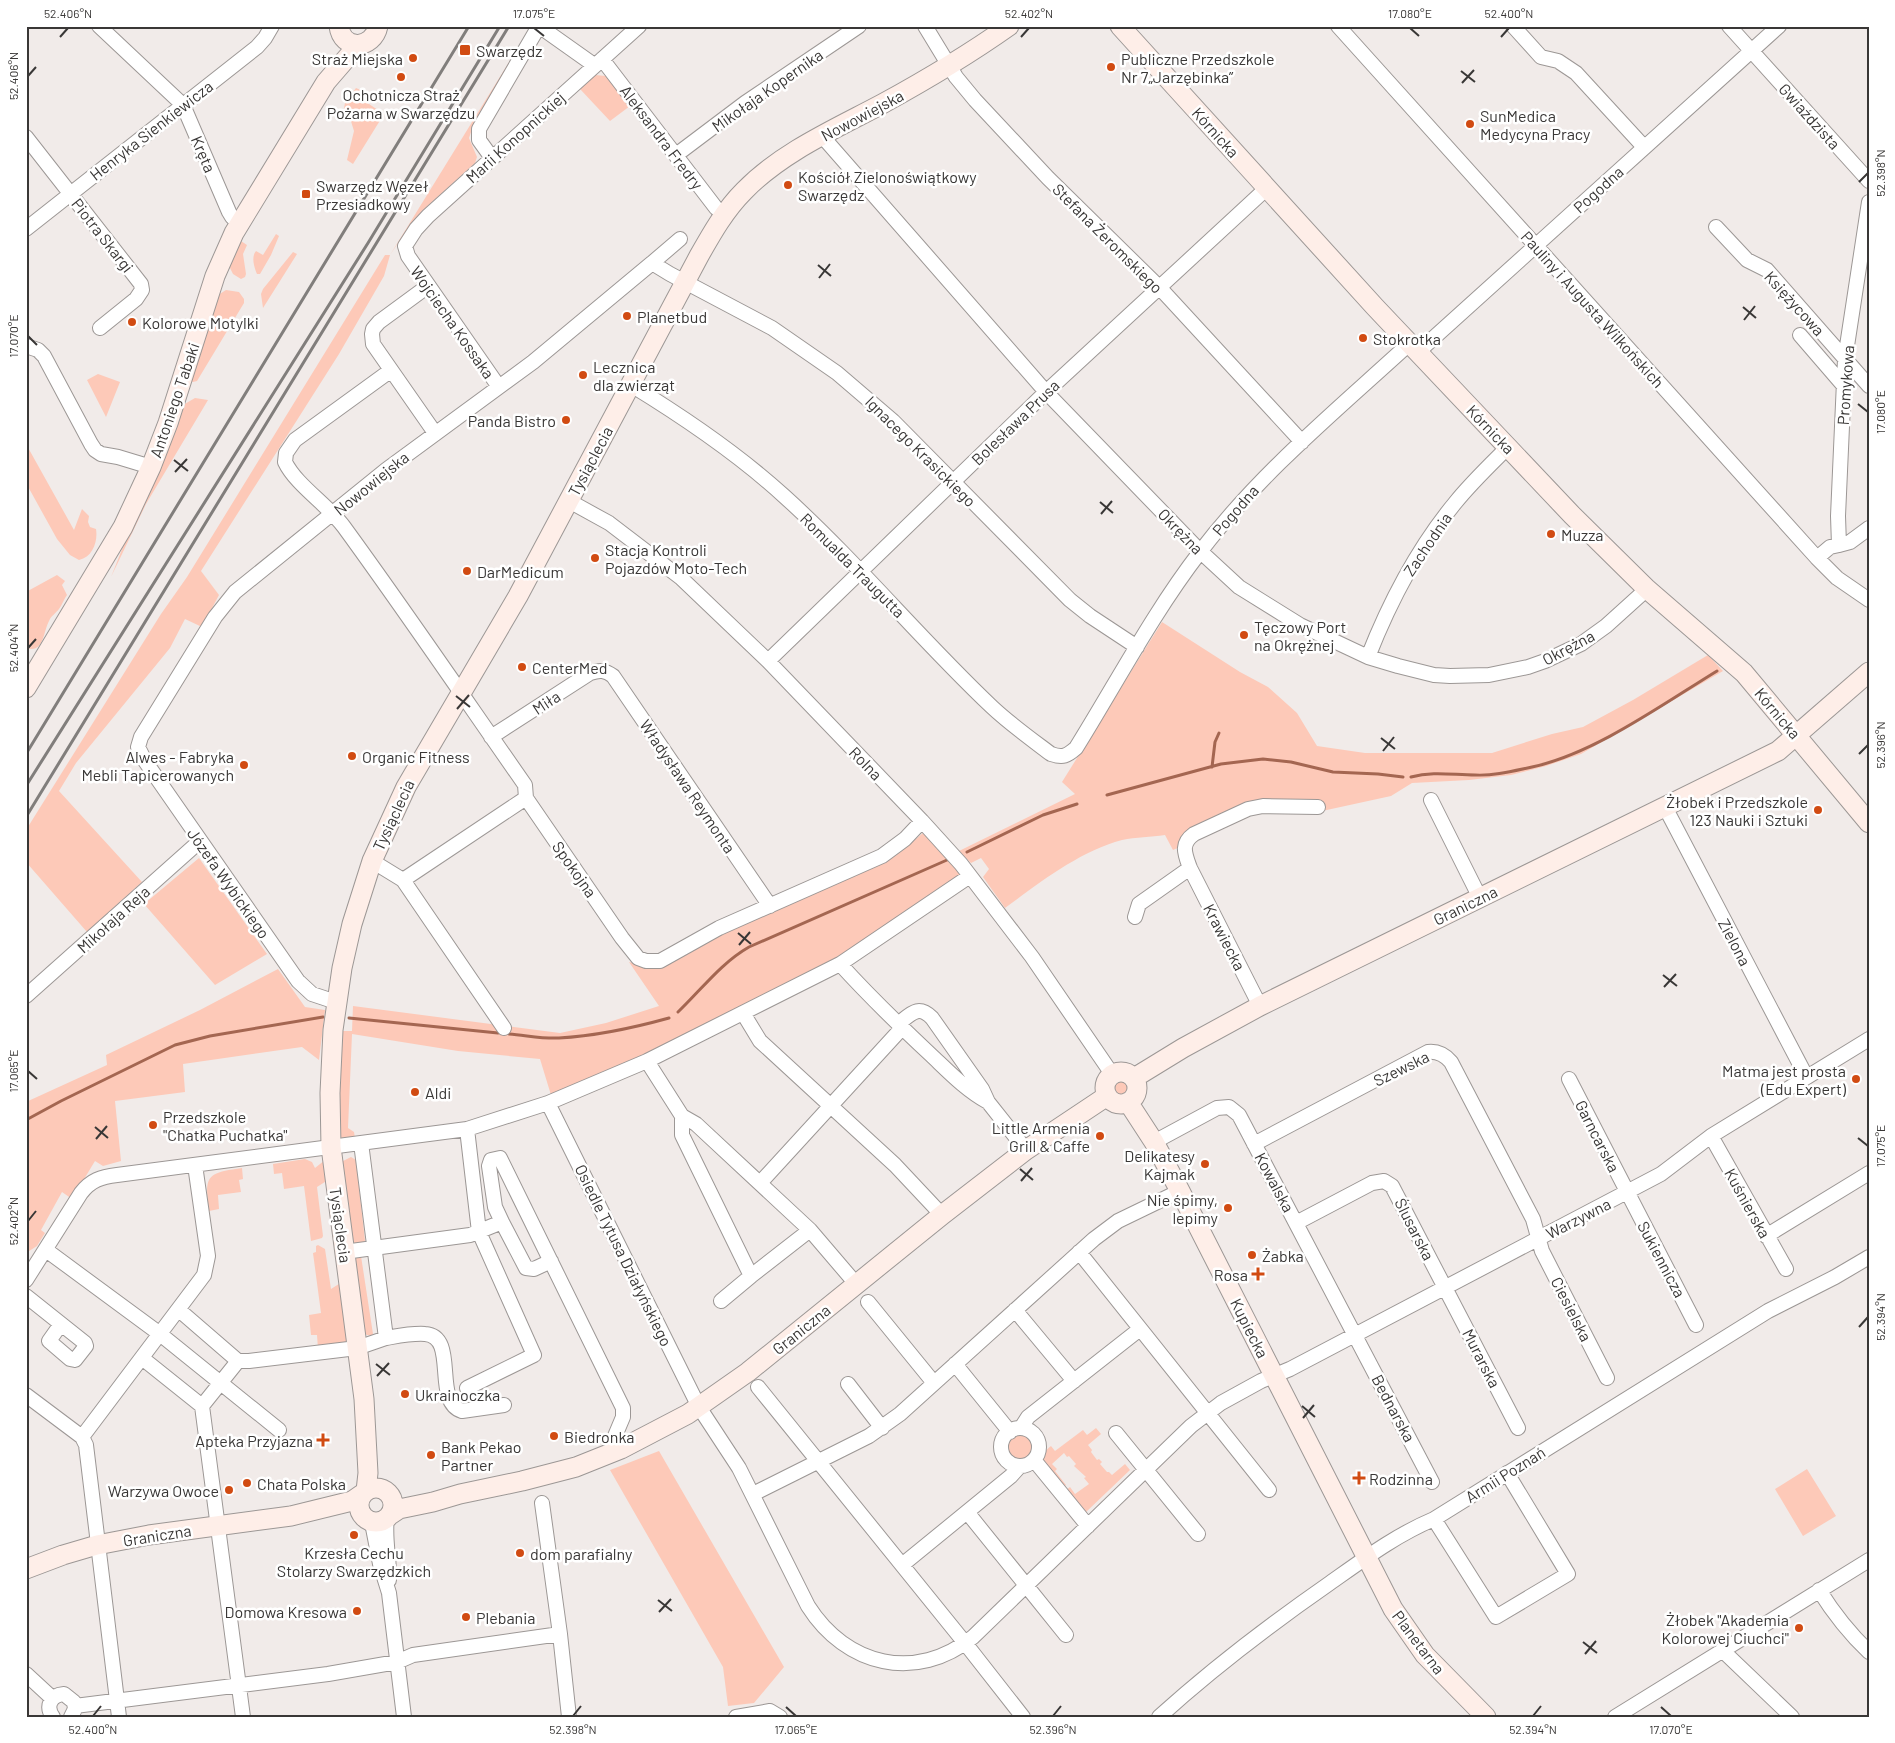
<svg xmlns="http://www.w3.org/2000/svg" width="1895" height="1743" viewBox="0 0 1895 1743" font-family="Barlow,sans-serif">
<style>
.green{fill:#fdc9b8}
.lines{fill:none;stroke-linecap:round;stroke-linejoin:round}
.stream{stroke:#a46651;stroke-width:3}
.street-casing{stroke:#9c9795;stroke-width:16}
.secondary-casing{stroke:#9c9795;stroke-width:21}
.street{stroke:#fff;stroke-width:14}
.secondary{stroke:#feeee8;stroke-width:19}
.rail{stroke:#817e7c;stroke-width:3}
.ticks{fill:none;stroke:#393736;stroke-width:2}
.poi-dot{fill:#d14b12;stroke:#fff;stroke-width:2}
.labels{text-anchor:middle;dominant-baseline:central;stroke-width:5;stroke-linejoin:round;paint-order:stroke}
.poi-label{font-size:16px;fill:#393736;stroke:#fff;text-anchor:start}
.street-label{font-size:16px;fill:#393736;stroke:#fff}
.neatline{fill:none;stroke:#393736;stroke-width:2}
.ticks-label{font-size:12px;text-anchor:middle;fill:#393736}
</style>
<rect width="100%" height="100%" fill="#f1ebe9"/>
<path class="green" d="M514,54l-42,75 -3,9 8,19 -2,6 -54,49 -11,13 -20,30 -6,21 -45,78 -138,217 18,24 -17,32 -17,-8 -15,29 -94,115 -17,28 83,91 -55,50 -61,-70v-32l135,-216 26,-37 198,-322h5z
M595,75l11,1 24,30 -20,15 -30,-32z
M356,88l7,3v9l21,14 -31,50 -6,-4 7,-29 -4,-13 -6,-10 1,-5z
M276,234l3,2 -8,19 -11,19h-3c-3,-7 -6,-17 -1,-23l7,4z
M238,239l9,6 -4,9 3,20 -1,3 -4,2 -8,-5 -4,-8z
M293,252l4,2 -34,54 -2,-14 2,-5z
M226,290l13,2 5,7v4l-47,78 -4,1 -2,-1 27,-86z
M98,374l22,8 -14,35 -19,-37z
M195,398l13,2 -62,104 -35,73 27,-68 45,-104z
M26,444l48,86 8,-21 7,7 -1,6 2,5 6,2c2,12 -3,28 -17,31l-9,-5 -13,-16 -31,-56z
M57,575l8,6 -3,4 5,10c-3,4 -5,10 -8,14 -3,4 -8,7 -10,12 -6,11 -5,33 -23,27v-56z
M1162,622l78,50 28,15 29,26 20,33 48,7h127l60,-19 31,-7 50,-27 75,-45 15,16 -142,83 -35,12 -35,9 -42,5 -57,3 -21,13 -78,17h-56l-84,37 -8,-15c-14,2 -29,2 -43,5 -42,11 -83,43 -117,68l-22,-31 6,-8 -8,-11 -10,5 -12,-12 116,-57 -13,-12z
M923,833l38,42 -126,86 -192,96 -92,38 -11,-36 -82,-8 -106,-17 -4,94 6,4 1,6 -12,1 -3,-3 -2,-105h14l1,-25 207,27 46,-10 53,-17 -30,-44 25,6 62,-33 150,-64 33,-18z
M199,858l68,96 -52,31 -71,-81z
M278,969l27,38 20,3 -6,50 -17,-13 -119,17 2,28 -70,9 6,60 -18,5 -8,-5 -23,38 -10,-7 -21,38 4,3 -8,13 -11,7v-151l81,-37 -1,-10 94,-45z
M1110 1088a10 10 0 1 1 20 0a10 10 0 1 1-20 0Z
M351,1157l5,3 9,81 -4,4 -9,-1 -11,-82z
M305,1159l7,3 3,6 10,-8 3,20 -11,7 6,49 -1,2 -11,3 -7,-55 -20,3 -2,-16 -8,1 -1,-10z
M242,1168l1,11 -4,1 2,12 -23,3 1,14 -10,2c-5,-36 -2,-38 33,-43z
M318,1245l7,4 6,40 11,-7 5,62 -29,5 -1,-14h-6l-2,-20 12,-2 -8,-60 3,-1v-6z
M361,1256l12,78 -2,2 -7,-2 -11,-75z
M1096,1428l5,6 -13,11 4,5 -1,2 6,8 2,-1 3,3 -2,2 7,8h2l3,3 13,-11 5,6 -45,43 -20,-22 5,-4 5,7 14,-10 -5,-6 2,-1 -12,-11 2,-2 -7,-8 -2,1 -3,-4 -12,11 5,5 -2,2 11,14 -3,3 -21,-26c-1,-8 3,-11 9,-16l4,5 28,-21 4,5z
M1005 1447a15 15 0 1 1 30 0a15 15 0 1 1-30 0Z
M659,1451l125,216 -30,36 -26,3 -5,-39 -113,-197z
M1807,1469l29,47 -33,20 -28,-47z"/>
<g class="lines">
<path class="stream" d="M1212,767l3,-25 4,-9
M1411,777c22,-6 42,-2 64,-2 19,1 38,-4 57,-8 62,-13 131,-63 185,-96
M1107,795l114,-31 42,-5 28,3 42,10 45,2 25,3
M967,852l76,-37 34,-11
M678,1012c23,-22 43,-49 71,-65l198,-87
M349,1018l149,15
M509,1034c16,1 33,5 50,4 37,-2 74,-10 110,-20
M26,1120l35,-19 114,-56 35,-9 113,-19"/>
<defs>
<path id="street" d="M99,26l84,79 46,107 3,5 8,5
M539,26l55,39
M925,26l31,51 19,23 73,78 111,109 143,155
M1338,26l479,532 20,20 32,22
M1513,26l28,31 17,4 18,12 68,74
M1729,26l140,155
M602,59l114,149 8,6
M822,136l224,256 154,159 39,36 61,38 68,32 30,9 36,9 16,1 39,-1 39,-8 17,-6 36,-17 25,-18 41,-37
M26,137l115,147 1,6 -6,9 -36,29
M676,155l69,-52 114,-77
M492,158l-13,-18v-11l60,-103
M1716,227l31,33 20,10 102,116
M26,229l231,-182 8,-9 7,-12
M652,263l28,-24
M428,286l-49,36 -6,7 -1,5 1,10 62,89
M1800,335l44,51
M26,346l12,4 6,6 47,88 4,6 6,4 17,3 33,10
M1418,352l361,-326
M390,371l-95,69 -9,13 -1,9c11,23 43,43 59,65 62,85 121,172 181,258l1,13 96,140 16,20 8,3h14l59,-33 163,-72 23,-17 17,-18
M631,385c54,33 106,68 153,111 73,66 136,143 208,211 18,17 39,32 59,47 12,4 16,2 25,-6 41,-66 77,-135 124,-196 60,-79 137,-142 210,-209
M499,387l-91,-131 -3,-10 11,-17 12,-13 211,-190
M569,501l40,22 72,55 87,83 154,160 39,43 71,93 80,117
M1839,545l11,-3 19,-14
M1817,558l13,-11 9,-2 -1,-29 7,-157 24,-157
M1368,657c22,-56 49,-108 87,-154 16,-20 35,-38 53,-56
M768,661l278,-269 221,-204
M491,737l99,-64c10,-3 15,-3 23,3l157,230
M1431,800l49,98
M1665,807l141,269
M372,861l31,19 101,148
M403,880l123,-82
M1135,917l4,-13 51,-36
M840,964c29,32 60,62 91,91 18,17 35,35 57,47
M26,996l174,-155
M336,1002l-24,-8 -14,-13 -153,-220 -7,-14 3,-10 74,-120 20,-25 151,-122 147,-108 119,-99 18,11 102,54 65,45 56,48 177,179 20,16 47,31
M1260,1006l-70,-138c-5,-14 -10,-24 4,-34l54,-25 15,-3 55,1
M743,1013l17,28 135,124 47,50
M898,1024c13,-10 20,-20 34,-6l50,71 6,13 38,48
M647,1061l35,55 14,8 114,106 47,55
M1569,1079l127,246
M548,1103l151,304 40,61 69,138c38,60 108,77 165,31l218,-211 30,-23 40,-22 29,-12 371,-195 50,-38 158,-97
M682,1116v19l69,141 59,-46
M467,1129l12,103 55,123 -67,33
M1711,1136l75,133
M1154,1142l63,-34 12,-1 10,8 193,367
M1254,1144l174,-92c9,-1 16,2 23,10l82,157 9,32 65,127
M760,1183l142,-155
M502,1222l24,46 8,1 17,-8
M1296,1223l76,-40 12,-2 8,5 126,242
M1766,1236l103,-63
M46,1250l114,84 119,96
M344,1252l126,-17 32,-13 -7,-15 -6,-41 2,-6 9,-2 123,250v9l-8,19 6,13
M1079,1252l190,238
M26,1280l55,-87c10,-13 20,-16 36,-18l350,-46 81,-26 99,-42 193,-97 130,-88
M26,1296l59,47 1,3 -11,14 -5,-1 -21,-18 12,-17
M721,1301l30,-25
M868,1302l66,81
M179,1310l59,51h11l108,-13 29,-10 -25,-195
M1015,1310l59,71
M386,1338c12,-2 27,-5 39,-4 34,2 7,68 37,77l42,-6
M142,1358l60,48 41,311
M955,1364l55,68
M848,1384l34,44
M758,1387l207,256 58,74
M26,1395l56,42 4,8 33,272
M202,1406l36,-45
M1021,1428l7,-11 112,-88
M1001 1447a19 19 0 1 1 38 0a19 19 0 1 1-38 0Z
M1116,1433l82,101
M82,1437l122,-162 4,-19 -13,-91
M1034,1460l54,66
M753,1494l116,-58 31,-22 194,-175 24,-18 62,-30
M542,1503l18,131 9,83
M967,1512l99,123
M387,1518c-3,20 3,42 2,62
M1434,1519l62,98 72,-43 -61,-101
M370,1522l3,6 7,36 9,29 15,124
M902,1565l109,-89 9,-10
M1819,1590c15,24 30,43 50,62
M1722,1650l70,67
M26,1674l26,24
M75,1706l253,-32 69,-12 16,-7 147,-21
M53,1717c-8,-11 -2,-22 11,-23l10,8 1,7 -4,8
M736,1717l34,-6 10,6
M1159,1717c54,-49 112,-93 171,-134 34,-24 66,-48 104,-64l334,-208 67,-34 34,-20
M1615,1717l254,-157"/>
<path id="secondary" d="M339,26c3,25 34,24 39,0
M1120,26l255,281 197,208 75,74 97,84 125,150
M26,688l97,-161 28,-60 17,-44 47,-147 19,-43 92,-151 32,-37
M1105 1088a16 16 0 1 1 32 0a16 16 0 1 1-32 0Z
M1134,1078l49,-30 77,-42 518,-255 91,-79
M1128,1102l26,40 26,49 213,418 32,46 61,62
M359 1505a17 17 0 1 1 34 0a17 17 0 1 1-34 0Z
M366,1491l2,-18 -4,-74 -33,-252 -1,-54 3,-63 9,-62 10,-44 20,-63 34,-74 112,-191 181,-340c13,-23 26,-46 45,-65 38,-39 91,-62 138,-87 44,-24 86,-49 127,-78
M390,1515l9,-6 34,-7 27,-8 62,-13 54,-14 45,-18 67,-35 60,-42 194,-157 84,-65 81,-54
M26,1569l37,-14 34,-10 52,-10 142,-19 61,-15 10,-7"/>
</defs>
<use href="#street" class="street-casing"/>
<use href="#secondary" class="secondary-casing"/>
<use href="#street" class="street"/>
<use href="#secondary" class="secondary"/>
<path class="rail" d="M26,754l443,-728
M26,786l342,-543 132,-217
M26,817l483,-791"/>
</g>
<path class="ticks" d="M534,28l10,8M1410,28l9,8M60,37l8,-9M1021,37l8,-9M1501,37l8,-9M1461,71l14,11M28,76l8,-9M1462,83l12,-13M1859,182l9,-9M818,265l13,11M819,278l11,-14M1743,307l13,11M1744,320l11,-14M28,336l9,9M1858,404l10,8M174,460l14,11M175,472l12,-13M1100,502l13,11M1101,514l11,-13M28,648l8,-9M456,696l14,11M457,709l12,-14M1381,738l14,11M1383,751l11,-14M1859,754l9,-9M738,933l13,11M739,945l11,-13M1663,975l14,11M1664,987l12,-13M28,1071l9,8M95,1127l13,11M1858,1138l10,8M96,1139l11,-13M1020,1169l13,11M1021,1181l11,-13M28,1221l8,-10M1859,1327l9,-10M376,1364l14,11M377,1376l12,-13M1302,1406l13,11M1303,1418l11,-13M658,1600l14,11M659,1612l12,-13M1583,1642l14,11M1585,1654l11,-13M786,1707l10,9M1661,1707l10,9M93,1716l8,-10M573,1716l8,-10M1053,1716l8,-10M1533,1716l8,-10"/>
<g class="poi-dot">
<rect x="459" y="44" width="12" height="12" rx="2.5"/>
<circle cx="413" cy="58" r="5"/>
<circle cx="1111" cy="67" r="5"/>
<circle cx="401" cy="77" r="5"/>
<circle cx="1470" cy="124" r="5"/>
<circle cx="788" cy="185" r="5"/>
<rect x="301" y="189" width="10" height="10" rx="2.5"/>
<circle cx="627" cy="316" r="5"/>
<circle cx="132" cy="322" r="5"/>
<circle cx="1363" cy="338" r="5"/>
<circle cx="583" cy="375" r="5"/>
<circle cx="566" cy="420" r="5"/>
<circle cx="1551" cy="534" r="5"/>
<circle cx="595" cy="558" r="5"/>
<circle cx="467" cy="571" r="5"/>
<circle cx="1244" cy="635" r="5"/>
<circle cx="522" cy="667" r="5"/>
<circle cx="352" cy="756" r="5"/>
<circle cx="244" cy="765" r="5"/>
<circle cx="1818" cy="810" r="5"/>
<circle cx="1856" cy="1079" r="5"/>
<circle cx="415" cy="1092" r="5"/>
<circle cx="153" cy="1125" r="5"/>
<circle cx="1100" cy="1136" r="5"/>
<circle cx="1205" cy="1164" r="5"/>
<circle cx="1228" cy="1208" r="5"/>
<circle cx="1252" cy="1255" r="5"/>
<path d="M1255.5 1266.5h5v5h5v5h-5v5h-5v-5h-5v-5h5z"/>
<circle cx="405" cy="1394" r="5"/>
<circle cx="554" cy="1436" r="5"/>
<path d="M320.5 1432.5h5v5h5v5h-5v5h-5v-5h-5v-5h5z"/>
<circle cx="431" cy="1455" r="5"/>
<path d="M1356.5 1470.5h5v5h5v5h-5v5h-5v-5h-5v-5h5z"/>
<circle cx="247" cy="1483" r="5"/>
<circle cx="229" cy="1490" r="5"/>
<circle cx="354" cy="1535" r="5"/>
<circle cx="520" cy="1553" r="5"/>
<circle cx="357" cy="1611" r="5"/>
<circle cx="466" cy="1617" r="5"/>
<circle cx="1799" cy="1628" r="5"/>
</g>
<g class="labels">
<g class="poi-label">
<text x="476" y="50">Swarzędz</text>
<text x="403" y="58" text-anchor="end">Straż Miejska</text>
<text x="1121" y="58">Publiczne Przedszkole<tspan x="1121" dy="18">Nr 7„Jarzębinka”</tspan></text>
<text x="401" y="94" text-anchor="middle">Ochotnicza Straż<tspan x="401" dy="18">Pożarna w Swarzędzu</tspan></text>
<text x="1480" y="115">SunMedica<tspan x="1480" dy="18">Medycyna Pracy</tspan></text>
<text x="798" y="176">Kościół Zielonoświątkowy<tspan x="798" dy="18">Swarzędz</tspan></text>
<text x="316" y="185">Swarzędz Węzeł<tspan x="316" dy="18">Przesiadkowy</tspan></text>
<text x="637" y="316">Planetbud</text>
<text x="142" y="322">Kolorowe Motylki</text>
<text x="1373" y="338">Stokrotka</text>
<text x="593" y="366">Lecznica<tspan x="593" dy="18">dla zwierząt</tspan></text>
<text x="556" y="420" text-anchor="end">Panda Bistro</text>
<text x="1561" y="534">Muzza</text>
<text x="605" y="549">Stacja Kontroli<tspan x="605" dy="18">Pojazdów Moto-Tech</tspan></text>
<text x="477" y="571">DarMedicum</text>
<text x="1254" y="626">Tęczowy Port<tspan x="1254" dy="18">na Okrężnej</tspan></text>
<text x="532" y="667">CenterMed</text>
<text x="234" y="756" text-anchor="end">Alwes - Fabryka<tspan x="234" dy="18">Mebli Tapicerowanych</tspan></text>
<text x="362" y="756">Organic Fitness</text>
<text x="1808" y="801" text-anchor="end">Żłobek i Przedszkole<tspan x="1808" dy="18">123 Nauki i Sztuki</tspan></text>
<text x="1846" y="1070" text-anchor="end">Matma jest prosta<tspan x="1846" dy="18">(Edu Expert)</tspan></text>
<text x="425" y="1092">Aldi</text>
<text x="163" y="1116">Przedszkole<tspan x="163" dy="18">"Chatka Puchatka"</tspan></text>
<text x="1090" y="1127" text-anchor="end">Little Armenia<tspan x="1090" dy="18">Grill &amp; Caffe</tspan></text>
<text x="1195" y="1155" text-anchor="end">Delikatesy<tspan x="1195" dy="18">Kajmak</tspan></text>
<text x="1218" y="1199" text-anchor="end">Nie śpimy,<tspan x="1218" dy="18">lepimy</tspan></text>
<text x="1262" y="1255">Żabka</text>
<text x="1248" y="1274" text-anchor="end">Rosa</text>
<text x="415" y="1394">Ukrainoczka</text>
<text x="564" y="1436">Biedronka</text>
<text x="313" y="1440" text-anchor="end">Apteka Przyjazna</text>
<text x="441" y="1446">Bank Pekao<tspan x="441" dy="18">Partner</tspan></text>
<text x="1369" y="1478">Rodzinna</text>
<text x="257" y="1483">Chata Polska</text>
<text x="219" y="1490" text-anchor="end">Warzywa Owoce</text>
<text x="354" y="1552" text-anchor="middle">Krzesła Cechu<tspan x="354" dy="18">Stolarzy Swarzędzkich</tspan></text>
<text x="530" y="1553">dom parafialny</text>
<text x="347" y="1611" text-anchor="end">Domowa Kresowa</text>
<text x="476" y="1617">Plebania</text>
<text x="1789" y="1619" text-anchor="end">Żłobek "Akademia<tspan x="1789" dy="18">Kolorowej Ciuchci"</tspan></text>
</g>
<g class="street-label">
<text transform="translate(767 90) rotate(-35)">Mikołaja Kopernika</text>
<text transform="translate(862 115) rotate(-28)">Nowowiejska</text>
<text transform="translate(1810 116) rotate(48)">Gwiaździsta</text>
<text transform="translate(151 130) rotate(-38)">Henryka Sienkiewicza</text>
<text transform="translate(1216 132) rotate(48)">Kórnicka</text>
<text transform="translate(515 137) rotate(-42)">Marii Konopnickiej</text>
<text transform="translate(662 137) rotate(53)">Aleksandra Fredry</text>
<text transform="translate(204 154) rotate(67)">Kręta</text>
<text transform="translate(1598 189) rotate(-42)">Pogodna</text>
<text transform="translate(103 235) rotate(52)">Piotra Skargi</text>
<text transform="translate(1108 238) rotate(45)">Stefana Żeromskiego</text>
<text transform="translate(1795 303) rotate(48)">Księżycowa</text>
<text transform="translate(1593 309) rotate(48)">Pauliny i Augusta Wilkońskich</text>
<text transform="translate(453 322) rotate(55)">Wojciecha Kossaka</text>
<text transform="translate(1845 385) rotate(-86)">Promykowa</text>
<text transform="translate(174 400) rotate(-71)">Antoniego Tabaki</text>
<text transform="translate(1015 422) rotate(-44)">Bolesława Prusa</text>
<text transform="translate(1491 429) rotate(46)">Kórnicka</text>
<text transform="translate(921 451) rotate(45)">Ignacego Krasickiego</text>
<text transform="translate(590 461) rotate(-62)">Tysiąclecia</text>
<text transform="translate(371 483) rotate(-39)">Nowowiejska</text>
<text transform="translate(1235 510) rotate(-49)">Pogodna</text>
<text transform="translate(1181 531) rotate(46)">Okrężna</text>
<text transform="translate(1427 544) rotate(-56)">Zachodnia</text>
<text transform="translate(853 565) rotate(45)">Romualda Traugutta</text>
<text transform="translate(1568 647) rotate(-28)">Okrężna</text>
<text transform="translate(546 702) rotate(-33)">Miła</text>
<text transform="translate(1778 713) rotate(50)">Kórnicka</text>
<text transform="translate(866 763) rotate(46)">Rolna</text>
<text transform="translate(688 786) rotate(56)">Władysława Reymonta</text>
<text transform="translate(393 815) rotate(-65)">Tysiąclecia</text>
<text transform="translate(575 869) rotate(55)">Spokojna</text>
<text transform="translate(229 883) rotate(55)">Józefa Wybickiego</text>
<text transform="translate(1465 905) rotate(-26)">Graniczna</text>
<text transform="translate(113 919) rotate(-42)">Mikołaja Reja</text>
<text transform="translate(1225 937) rotate(63)">Krawiecka</text>
<text transform="translate(1735 942) rotate(62)">Zielona</text>
<text transform="translate(1401 1068) rotate(-26)">Szewska</text>
<text transform="translate(1598 1136) rotate(63)">Garncarska</text>
<text transform="translate(1275 1182) rotate(62)">Kowalska</text>
<text transform="translate(1748 1203) rotate(61)">Kuśnierska</text>
<text transform="translate(1578 1218) rotate(-27)">Warzywna</text>
<text transform="translate(341 1225) rotate(82)">Tysiąclecia</text>
<text transform="translate(1415 1229) rotate(63)">Ślusarska</text>
<text transform="translate(624 1255) rotate(64)">Osiedle Tytusa Działyńskiego</text>
<text transform="translate(1662 1259) rotate(62)">Sukiennicza</text>
<text transform="translate(1572 1309) rotate(63)">Ciesielska</text>
<text transform="translate(1250 1328) rotate(63)">Kupiecka</text>
<text transform="translate(801 1329) rotate(-39)">Graniczna</text>
<text transform="translate(1482 1358) rotate(63)">Murarska</text>
<text transform="translate(1394 1408) rotate(62)">Bednarska</text>
<text transform="translate(1505 1474) rotate(-32)">Armii Poznań</text>
<text transform="translate(157 1535) rotate(-9)">Graniczna</text>
<text transform="translate(1419 1642) rotate(53)">Planetarna</text>
</g>
</g>
<rect width="1895" height="1743" fill="none" stroke="#ffffff" stroke-width="55"/>
<rect x="28" y="28" width="1840" height="1688" class="neatline"/>
<g class="ticks-label">
<text x="68" y="18">52.406°N</text>
<text x="534" y="18">17.075°E</text>
<text x="1029" y="18">52.402°N</text>
<text x="1410" y="18">17.080°E</text>
<text x="1509" y="18">52.400°N</text>
<text transform="translate(14 76) rotate(-90)" y="4">52.406°N</text>
<text transform="translate(1881 173) rotate(-90)" y="4">52.398°N</text>
<text transform="translate(14 336) rotate(-90)" y="4">17.070°E</text>
<text transform="translate(1881 412) rotate(-90)" y="4">17.080°E</text>
<text transform="translate(14 648) rotate(-90)" y="4">52.404°N</text>
<text transform="translate(1881 745) rotate(-90)" y="4">52.396°N</text>
<text transform="translate(14 1071) rotate(-90)" y="4">17.065°E</text>
<text transform="translate(1881 1146) rotate(-90)" y="4">17.075°E</text>
<text transform="translate(14 1221) rotate(-90)" y="4">52.402°N</text>
<text transform="translate(1881 1317) rotate(-90)" y="4">52.394°N</text>
<text x="93" y="1734">52.400°N</text>
<text x="573" y="1734">52.398°N</text>
<text x="796" y="1734">17.065°E</text>
<text x="1053" y="1734">52.396°N</text>
<text x="1533" y="1734">52.394°N</text>
<text x="1671" y="1734">17.070°E</text>
</g>
</svg>
